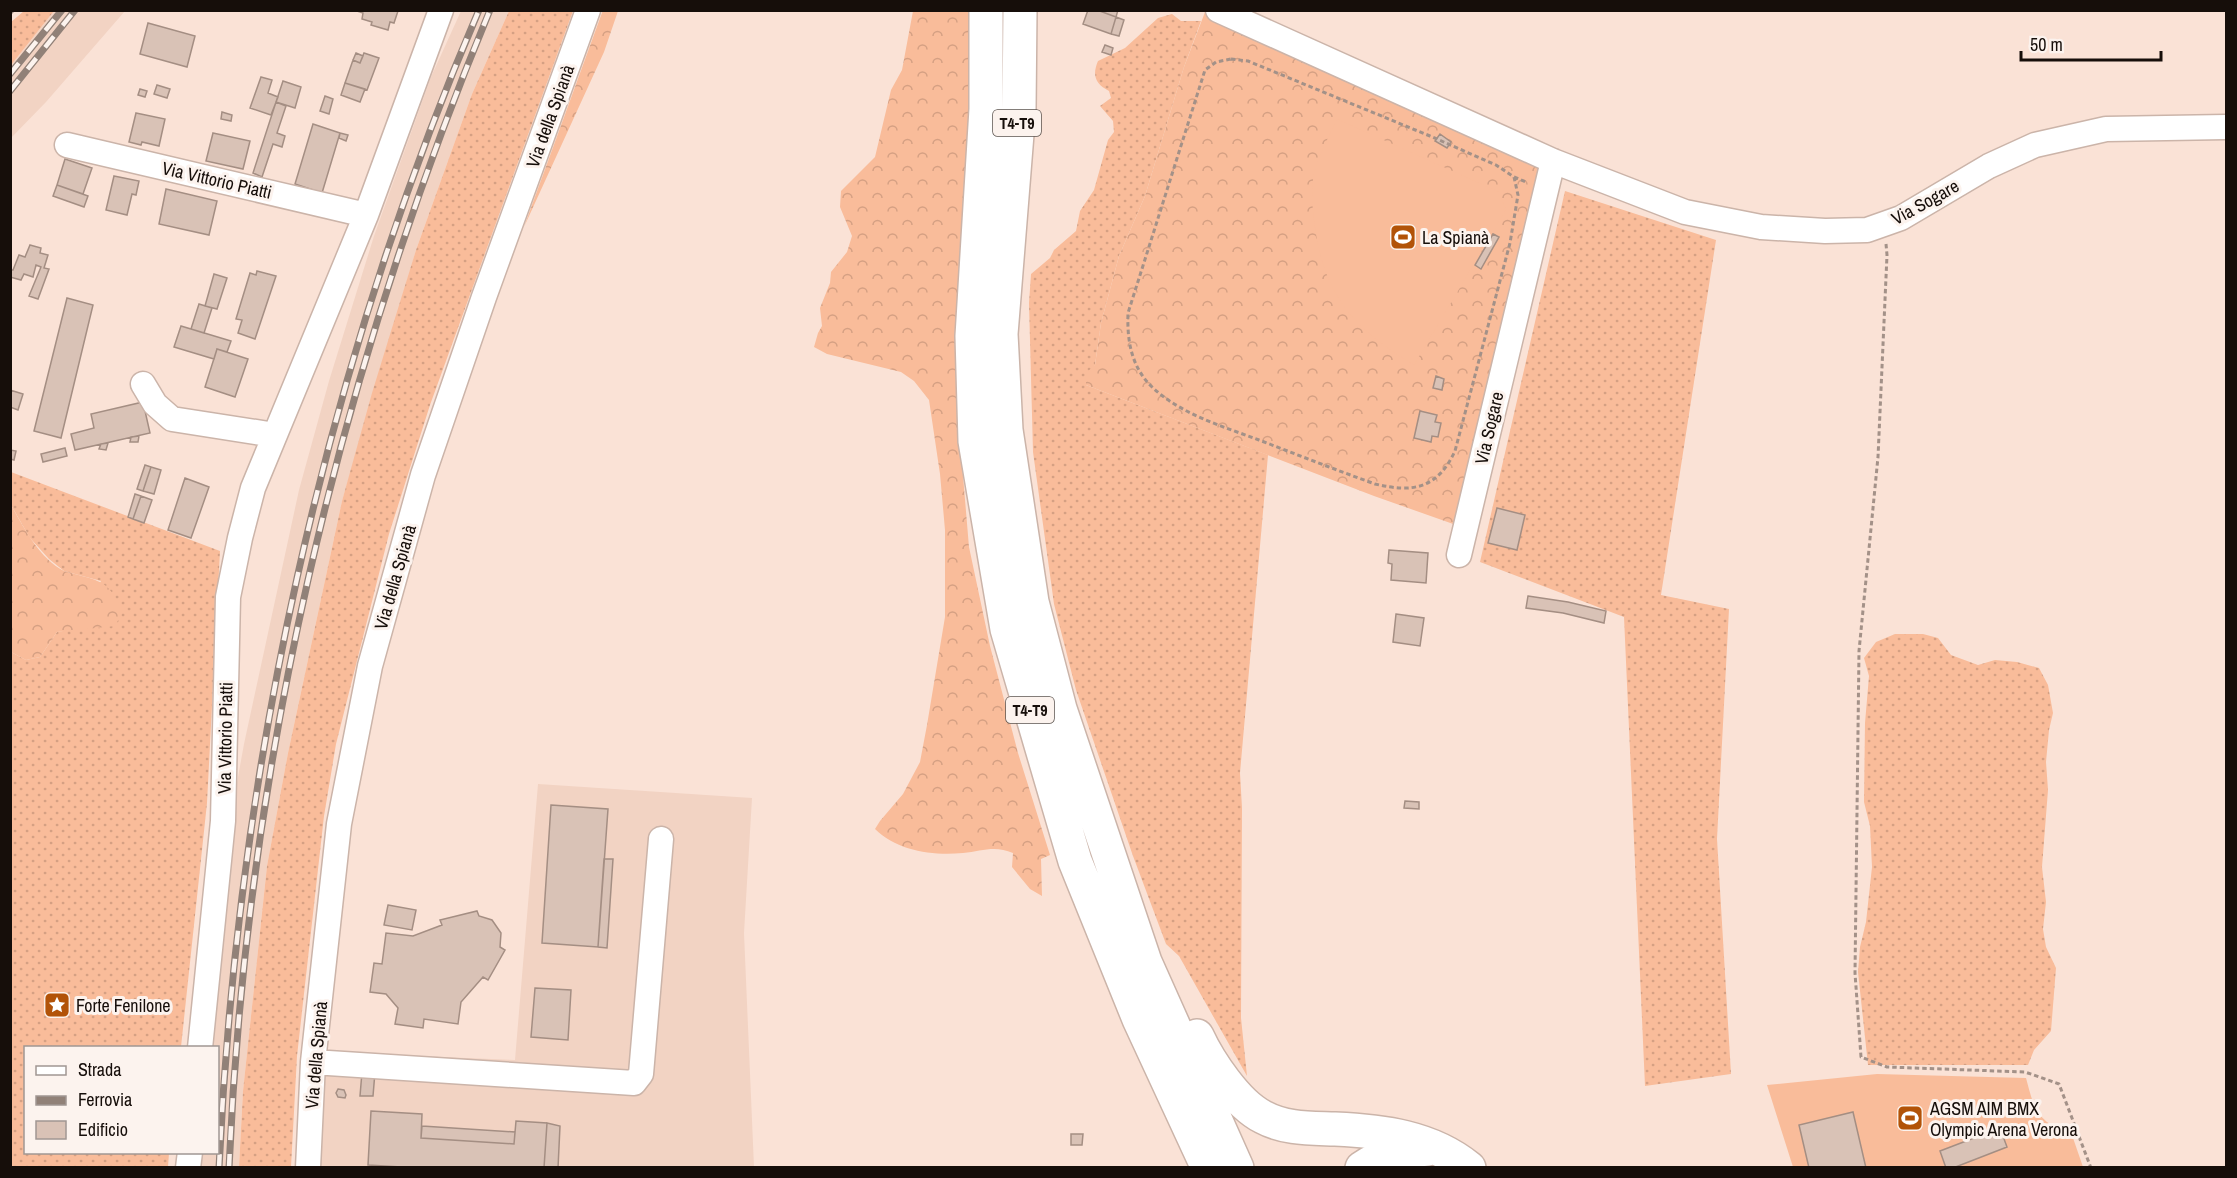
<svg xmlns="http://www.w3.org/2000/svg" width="2237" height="1178" viewBox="0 0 2237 1178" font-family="'Archivo Narrow',sans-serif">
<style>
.built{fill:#f2d3c3}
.grass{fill:url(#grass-dots)}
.forest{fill:url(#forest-crowns)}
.pitch{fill:#f9bc9a}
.building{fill:#d9c2b6;stroke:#a48e83;stroke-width:1.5}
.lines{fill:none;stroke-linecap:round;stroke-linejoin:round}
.minor-casing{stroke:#cbb4a9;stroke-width:27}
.highway-casing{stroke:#cbb4a9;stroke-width:36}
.path{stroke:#a39188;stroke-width:3;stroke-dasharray:4.5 3;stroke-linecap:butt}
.minor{stroke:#fff;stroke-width:24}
.highway{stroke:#fff;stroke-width:33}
.rail-casing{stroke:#918178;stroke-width:7}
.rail{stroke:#fcf3ee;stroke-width:4.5;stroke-dasharray:14;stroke-linecap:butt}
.labels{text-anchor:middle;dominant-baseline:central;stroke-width:6;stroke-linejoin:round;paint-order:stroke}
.shield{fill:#fcf3ee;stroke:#5b534e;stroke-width:1.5}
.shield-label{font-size:16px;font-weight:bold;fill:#160e0a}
.street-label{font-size:18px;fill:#160e0a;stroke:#fcf3ee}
.poi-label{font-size:18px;fill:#160e0a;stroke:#fcf3ee;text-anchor:start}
</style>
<defs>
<pattern id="grass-dots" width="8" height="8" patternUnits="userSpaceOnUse" patternTransform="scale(1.5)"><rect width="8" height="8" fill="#f9bc9a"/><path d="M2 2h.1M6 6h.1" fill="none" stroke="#d5a083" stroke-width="1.8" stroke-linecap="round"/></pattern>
<pattern id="forest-crowns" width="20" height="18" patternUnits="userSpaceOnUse" patternTransform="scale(1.5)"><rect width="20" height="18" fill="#f9bc9a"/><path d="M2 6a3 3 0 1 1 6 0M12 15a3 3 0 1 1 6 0" fill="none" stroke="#d5a083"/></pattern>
</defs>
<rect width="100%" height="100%" fill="#fae2d6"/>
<path class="built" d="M54,11h71l-79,91 -35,36v-73z
M461,11h48l-37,83 -56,156 -74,251 -54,252 -21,113 -24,225 -4,76 -45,1 1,-15 23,-1v-104l-15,-1 20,-187 21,-116 55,-254 30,-109 45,-145 57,-159z
M538,784l214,14 -8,135 10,234h-436l-2,-115 199,8z"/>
<path class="grass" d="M24,11h30l-43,54v-43z
M509,11h64l-143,394 -41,129 -53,210 -12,72 -27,240 -6,111h-52l4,-76 24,-225 21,-113 54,-252 30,-108 44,-143 56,-156z
M1172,14l9,7h20l-17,46 -39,129 -26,60 -18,67 -6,42 -9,20 182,70 -28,318 2,35 -1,210 6,58 -68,-120 -13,-12 -33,-88 -57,-166 -22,-86 -21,-152 -4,-149 2,-29 19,-16 4,-8 22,-19 4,-20 14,-21 14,-50 6,-8 -1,-11 -13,-15 11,-8 -2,-7c-14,-7 -17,-16 -11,-30l27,-13 33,-30z
M1565,191l151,49 -55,355 68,14 -12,230 14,235 -86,12 -21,-469 -144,-55z
M11,472l209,79 -13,252 -26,244 -155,1v104l143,1 -1,14h-157v-515l15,8 14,-3 17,-25 18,-3 26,-48 -37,-10 -15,-12 -19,-21 -19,-33z
M1895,634h28l15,4 13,17 27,10 17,-5 22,2 22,6 9,17 5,28 -4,17 -3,32 2,28 -6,77 4,35 -3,27 3,18 10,21 -5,63 -17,19 -6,15h-160l-10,-93 2,-25 6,-25 6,-55 -2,-41 -6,-24 1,-79 4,-47 -5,-18 12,-16z"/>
<path class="forest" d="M603,10l15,1 -14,41 -80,175z
M913,11h59l2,34 -15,355 3,64 7,83 21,99 28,107 32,102 -9,4 1,37 -12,-7 -18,-22 1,-14c-18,-8 -31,-2 -50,0 -30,3 -66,-2 -88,-24l5,-8 23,-27 17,-32 7,-37 18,-108v-87l-5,-56 -11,-74 -15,-19 -13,-9 -74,-18 -13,-7 4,-14 4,-7 -2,-18 10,-25 1,-11 16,-20 5,-16 -12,-29 1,-16 34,-34 16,-67 11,-20z
M1205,12l41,23 297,133 -87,357 -82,-29 -288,-111v-12l9,-8 6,-42 18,-67 26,-60 39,-129z
M11,505c13,23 28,53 53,66 5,2 13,3 18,5 27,7 28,12 41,35l-8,15 -58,6 -17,25 -14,3 -15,-8z"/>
<path class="pitch" d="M1337,119l162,73 7,18 -92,155c-56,-34 -87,-64 -98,-131 -3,-19 -6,-41 -2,-60 3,-17 16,-39 23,-55z
M1877,1074l149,4c9,34 11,43 46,57l11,32h-290l-26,-82z"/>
<path class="building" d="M354,10h42l2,1 -4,12 -4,-1 -2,8 -17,-5 1,-3 -10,-3 1,-6z
M1088,10h9l19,7 -5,17 -28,-10z
M1097,10h21l-2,7z
M1116,17l8,3 -5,16 -8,-2z
M148,23l47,13 -8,31 -47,-13z
M1105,45l8,3 -2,7 -9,-3z
M356,53l7,3 -3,7 -7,-3z
M364,53l15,5 -12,32 -22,-7 8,-23 7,3z
M261,77l11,3 -4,13 10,4 -7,18 -21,-7z
M283,81l18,6 -6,21 -19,-6z
M345,83l20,6 -5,13 -19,-7z
M157,85l13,4 -3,9 -13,-4z
M140,89l7,2 -2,6 -7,-2z
M325,96l8,3 -4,15 -9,-3z
M276,102l10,4 -9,27 8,3 -3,11 -9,-3 -11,33 -9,-4z
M222,112l10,3 -1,6 -10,-2z
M136,113l29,6 -6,27 -17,-4 -1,3 -12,-3z
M313,124l27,9 -18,60 -27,-9z
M213,133l37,8 -7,28 -37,-8z
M340,133l8,2 -2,6 -7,-3z
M1440,134l11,8 -4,6 -12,-7z
M65,159l27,9 -9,26 -26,-9z
M114,176l25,5 -3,14 -4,-1 -5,21 -21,-5z
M57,185l31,11 -4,11 -31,-11z
M166,189l51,12 -8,34 -50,-11z
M1493,234l6,3 -18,32 -6,-4z
M30,245l11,3 -1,5 8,2 -4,13 5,1 -11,30 -9,-3 12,-29 -5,-2 -3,12 -9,-3 -3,6 -11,-3 1,-7h2l6,-15 6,2z
M257,271l19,5 -21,63 -17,-6 4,-13 -6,-1 14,-46 6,2z
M214,274l13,4 -10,31 -12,-3z
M67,298l26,7 -32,133 -27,-7z
M199,304l13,4 -8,25 -13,-4z
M181,326l50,15 -4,11 -10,-3 -3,10 -40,-12z
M217,349l31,10 -13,38 -30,-10z
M1436,376l8,3 -2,11 -9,-2z
M10,390l13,4 -5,16 -8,-3z
M143,402l7,31 -75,17 -4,-16 23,-6 -3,-14z
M1420,411l17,4 -2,7 6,1 -3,14 -6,-1 -1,6 -17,-4z
M139,436l-1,6h-8l1,-5z
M108,443l-2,7 -7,-1 2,-5z
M65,448l2,8 -24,6 -2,-8z
M10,450l6,1 -2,9 -4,-1z
M145,465l6,2 -8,24 -6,-2z
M151,467l10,3 -7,24 -11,-3z
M185,478l24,9 -18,51 -23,-8z
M135,494l6,2 -8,23 -5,-2z
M141,496l11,4 -8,23 -11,-4z
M1497,508l28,7 -8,35 -29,-7z
M1389,550l39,3 -2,30 -35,-3 1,-16 -4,-1z
M1528,596l40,6 38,9 -2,12 -41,-10 -37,-5z
M1396,614l28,4 -4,28 -27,-4z
M1405,801l14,1v7l-15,-1z
M551,805l57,4 -10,138 -56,-4z
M604,859h9l-6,89 -9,-1z
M388,905l28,5 -4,20 -28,-5z
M477,911l2,5 13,4 9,13 -1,14 5,3 -17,30 -5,-3 -22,25 -3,22 -34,-5 -1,9 -28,-4 3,-16 -12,-14 -16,-2 4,-29 8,1 4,-31 27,3 29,-11 -2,-5z
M535,988l36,2 -3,50 -37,-3z
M362,1072h13l-2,24h-13z
M338,1089l6,1 2,5 -1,3 -7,-1 -2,-4z
M371,1111l51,3 -1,24 93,6 2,-23 31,2 -3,45h-126l-50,-3z
M1853,1112l13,56h-57l-10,-43z
M547,1123l13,3 -2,42h-14z
M422,1126l93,6 -1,12 -93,-6z
M2000,1128l7,19 -54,21h-7l-6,-17z
M1071,1134h12l-1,11h-11z"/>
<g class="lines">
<defs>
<path id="minor" d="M1218,10l335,151 132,51 76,15 64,4 42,-1 34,-12 88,-52 46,-21 71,-16 120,-2
M67,145l299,70
M143,384l12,20 17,15 103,16
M1459,555l94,-394
M200,1048l23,-227 5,-224 12,-59 13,-50 113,-273 75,-205
M313,1062l321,21 7,-9 20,-235
M188,1168l2,-16
M308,1168l5,-106 26,-238 31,-158 53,-191 61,-178 104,-287"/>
<path id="highway" d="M986,10v99l-14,227 3,105 32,188 68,232 64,158 69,149
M1020,10l-1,99 -18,225 5,96 26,172 28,107 85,253 92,206
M1197,1036c12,26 40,68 66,81 22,12 47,11 72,12 47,2 96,8 134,39
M1362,1168c19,-14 44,-17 66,-19"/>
</defs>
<use href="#minor" class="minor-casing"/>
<use href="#highway" class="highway-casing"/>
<path class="path" d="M1231,59l17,2 182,75 66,29 18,12 4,18 -8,48 -55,208c-18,38 -42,42 -80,33 -39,-14 -77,-29 -116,-44 -37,-14 -80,-26 -109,-55 -19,-20 -23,-45 -22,-72l77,-243 11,-8z
M1514,177l12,5
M1886,244l1,11 -9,202 -19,194 -4,322 6,84 26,10 138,5 34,12 32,84"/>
<use href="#minor" class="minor"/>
<use href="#highway" class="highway"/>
<defs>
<path id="rail" d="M10,11l1,-1
M10,74l52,-64
M10,91l65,-81
M219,1168c18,-394 104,-796 260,-1158
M229,1168c17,-398 108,-790 261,-1158"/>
</defs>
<use href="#rail" class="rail-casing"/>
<use href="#rail" class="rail"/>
</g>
<defs>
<symbol id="stadium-square" viewBox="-11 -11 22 22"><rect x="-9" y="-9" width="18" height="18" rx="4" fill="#b25308" stroke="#fcf3ee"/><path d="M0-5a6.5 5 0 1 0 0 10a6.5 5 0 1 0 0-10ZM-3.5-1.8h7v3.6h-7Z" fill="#fff"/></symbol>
<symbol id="sight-square" viewBox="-11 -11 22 22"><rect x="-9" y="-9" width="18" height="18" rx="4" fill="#b25308" stroke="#fcf3ee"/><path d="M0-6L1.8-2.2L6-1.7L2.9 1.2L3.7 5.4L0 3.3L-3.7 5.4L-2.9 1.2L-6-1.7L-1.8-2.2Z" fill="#fff"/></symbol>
</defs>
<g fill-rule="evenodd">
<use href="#stadium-square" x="1388" y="222" width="30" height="30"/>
<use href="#sight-square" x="42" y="990" width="30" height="30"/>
<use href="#stadium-square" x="1895" y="1103" width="30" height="30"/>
</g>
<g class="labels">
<g class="shield">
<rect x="993" y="110" width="48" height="26" rx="4.5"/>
<rect x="1006" y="697" width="48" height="26" rx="4.5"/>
</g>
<g class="shield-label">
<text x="1017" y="123">T4-T9</text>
<text x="1030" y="710">T4-T9</text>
</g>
<g class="street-label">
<text transform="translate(550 116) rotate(-70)">Via della Spianà</text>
<text transform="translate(217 180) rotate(13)">Via Vittorio Piatti</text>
<text transform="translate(1925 202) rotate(-29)">Via Sogare</text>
<text transform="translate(1489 428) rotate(-77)">Via Sogare</text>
<text transform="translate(395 577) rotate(-74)">Via della Spianà</text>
<text transform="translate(225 738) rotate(-89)">Via Vittorio Piatti</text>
<text transform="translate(316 1055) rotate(-85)">Via della Spianà</text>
</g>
<g class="poi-label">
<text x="1422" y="237">La Spianà</text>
<text x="76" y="1005">Forte Fenilone</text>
<text x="1930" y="1108">AGSM AIM BMX<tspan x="1930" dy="21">Olympic Arena Verona</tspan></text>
</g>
</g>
<rect width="2237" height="1178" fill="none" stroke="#160e0a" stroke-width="24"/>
<rect x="24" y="1046" width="195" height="108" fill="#fcf3ee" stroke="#a09793" stroke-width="1.5"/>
<rect x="36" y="1066" width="30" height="9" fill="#ffffff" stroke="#a09793" stroke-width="1.5"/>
<text x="78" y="1076" font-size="18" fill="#160e0a">Strada</text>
<rect x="36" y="1096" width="30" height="9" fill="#918178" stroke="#a09793" stroke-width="1.5"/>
<text x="78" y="1106" font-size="18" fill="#160e0a">Ferrovia</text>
<rect x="36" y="1121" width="30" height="18" fill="#d9c2b6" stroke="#a09793" stroke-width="1.5"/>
<text x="78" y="1136" font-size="18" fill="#160e0a">Edificio</text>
<path d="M2021 51v9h140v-9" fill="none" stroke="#160e0a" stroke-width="3"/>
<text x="2030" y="51" font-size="18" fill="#160e0a" stroke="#fcf3ee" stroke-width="4.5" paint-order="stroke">50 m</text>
</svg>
